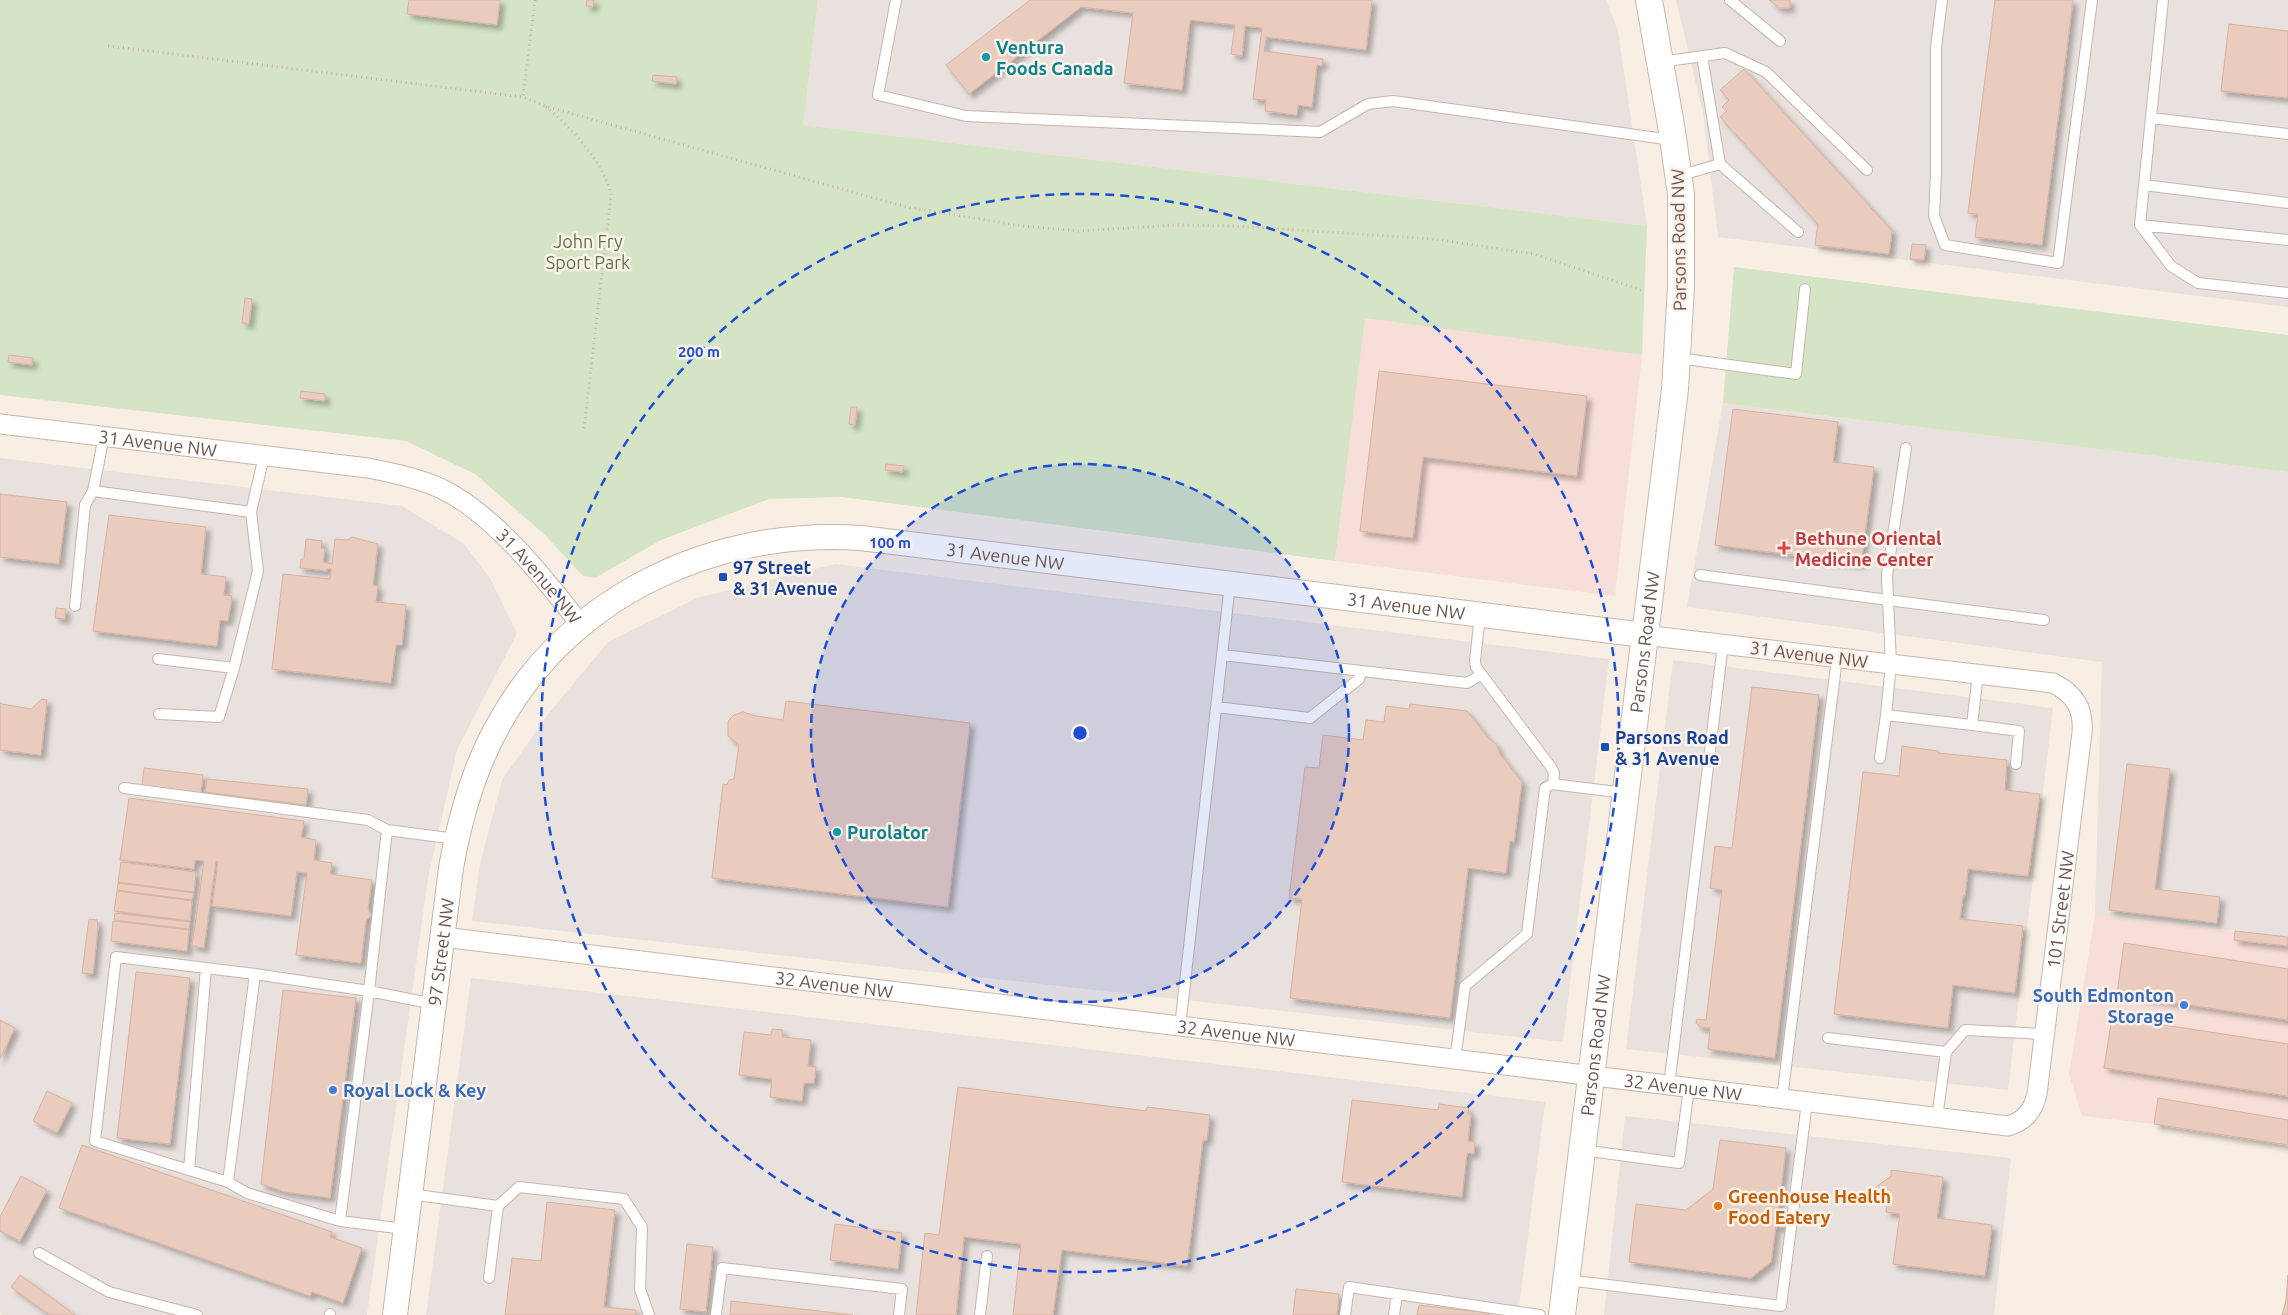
<svg xmlns="http://www.w3.org/2000/svg" width="2288" height="1315" viewBox="0 0 2288 1315" font-family="Ubuntu,sans-serif">
<style>
.commercial{fill:#f7ded8}
.industrial{fill:#e8e1dd}
.green{fill:#d4e4c4}
.building{fill:#eaccbe;stroke:#dab1a1;filter:url(#shadow)}
.lines{fill:none;stroke-linecap:round;stroke-linejoin:round}
.service-casing{stroke:#c7b5ac;stroke-width:12}
.minor-casing{stroke:#c7b5ac;stroke-width:21}
.tertiary-casing{stroke:#c7b5ac;stroke-width:26}
.secondary-casing{stroke:#ccb7ac;stroke-width:28}
.path{stroke:#ceafa2;stroke-width:3;stroke-dasharray:1 4;stroke-linecap:butt}
.service{stroke:#fff;stroke-width:10}
.minor{stroke:#fff;stroke-width:19}
.tertiary{stroke:#fff;stroke-width:24}
.secondary{stroke:#fff;stroke-width:26}
.ring{fill:none;stroke:#1d4ed8;stroke-width:2.5;stroke-dasharray:9 6}
.culture-dot{fill:#0f9aa8;stroke:#fcf2e9;stroke-width:2}
.health-dot{fill:#e0444e;stroke:#fcf2e9;stroke-width:2}
.transit-dot{fill:#1a4fb4;stroke:#fcf2e9;stroke-width:2}
.shop-dot{fill:#3f7fe0;stroke:#fcf2e9;stroke-width:2}
.food-dot{fill:#e8710a;stroke:#fcf2e9;stroke-width:2}
.labels{text-anchor:middle;dominant-baseline:central;stroke-width:5;stroke-linejoin:round;paint-order:stroke}
.culture-label{font-size:18px;font-weight:bold;fill:#0d838f;stroke:#fcf2e9;text-anchor:start}
.street-label{font-size:18px;fill:#6d554d;stroke:#fcf2e9}
.park-label{font-size:18px;fill:#5b774a;stroke:#fcf2e9}
.health-label{font-size:18px;font-weight:bold;fill:#be3a42;stroke:#fcf2e9;text-anchor:start}
.transit-label{font-size:18px;font-weight:bold;fill:#164399;stroke:#fcf2e9;text-anchor:start}
.shop-label{font-size:18px;font-weight:bold;fill:#366cbe;stroke:#fcf2e9;text-anchor:end}
.food-label{font-size:18px;font-weight:bold;fill:#c56008;stroke:#fcf2e9;text-anchor:start}
.centre{fill:#1d4ed8;stroke:#fcf2e9;stroke-width:2.5}
.ring-label{font-size:15px;text-anchor:middle;font-weight:bold;fill:#1d4ed8;stroke:#fcf2e9;stroke-width:5;stroke-linejoin:round;paint-order:stroke}
</style>
<defs>
<filter id="shadow"><feDropShadow dx="4.5" dy="4.5" stdDeviation="2.5" flood-color="#0004"/></filter>
</defs>
<rect width="100%" height="100%" fill="#f8eee3"/>
<path class="commercial" d="M1365,317l277,38 -27,241 -280,-35z
M2095,915l193,22v208l-134,-21 -72,-8 -13,-42z"/>
<path class="industrial" d="M818,0h788l12,31 29,195 -844,-101z
M1676,0h612v307l-570,-70 -15,-124z
M1723,403l565,69v465l-193,-22 7,-253 -415,-55z
M0,458l402,48 62,38 26,34 27,55 -60,117 -29,128 -61,437h-364l-3,-2z
M835,564l774,95 -46,383 -1091,-121 8,-57 22,-84 46,-66 60,-72 89,-44z
M1673,660l380,48 -45,382 -382,-41z
M471,978l1074,124 -27,213h-1092z
M1625,1116l386,42 -17,157h-390z"/>
<path class="green" d="M0,0h818l-15,125 844,101 -5,129 -277,-37 -30,243 -493,-64 -73,2 -108,41 -66,38 -12,-2 -39,-42 -69,-60 -69,-33 -406,-46z
M1734,267l554,68v137l-565,-69z"/>
<path class="building" d="M409,0h91l-3,25 -90,-11z
M587,0h7l-1,7 -7,-1z
M1030,0h342l-6,50 -100,-13 -2,14 59,8 -1,7 -5,-1 -5,42 -14,-2 -1,10 -32,-4 1,-11 -13,-1 9,-71 -17,-2 -3,30 -11,-2 4,-29 -45,-5 -8,70 -58,-7 9,-70 -52,-6 -112,87 -23,-29z
M1769,0h21v8h-11z
M1995,0h78l-31,245 -67,-8 3,-23 -10,-1z
M2229,24l59,7v67l-67,-7z
M1744,69l148,162 -3,23 -74,-9 3,-21 -98,-107 7,-6 -5,-4 7,-7 -9,-10z
M653,75l24,2 -1,7 -24,-3z
M1912,244l14,1 -2,15 -14,-1z
M245,298l7,1 -3,25 -7,-1z
M9,355l24,3 -1,7 -24,-3z
M1379,371l208,25 -10,80 -154,-19 -10,81 -53,-7z
M301,391l24,3v7l-25,-3z
M851,407h6l-2,18 -6,-1z
M1733,409l105,13 -5,40 41,5 -13,97 -146,-19z
M886,464l18,2 -1,6 -18,-2z
M0,494l67,8 -8,62 -59,-7z
M109,515l97,12 -5,47 25,3 -2,18 8,1 -4,25 -8,-1 -3,26 -124,-15z
M352,537l26,7 -5,41 5,1 -2,16 30,3 -4,40h-6l-5,38 -119,-14 11,-95 47,5 1,-10h-4v2l-27,-3 1,-9h3l2,-20 16,2 -1,7 4,1 -2,13 9,2 3,-25 12,1z
M56,608l10,1 -1,10 -10,-1z
M1752,687l67,8 -44,363 -67,-9 2,-21 -10,-1 -4,-4 1,-4 9,1 16,-130 -12,-2 5,-42 17,2z
M42,699l5,1 -6,55 -41,-5v-48l2,2 29,5z
M786,701l184,22 -22,184 -236,-29 11,-94 4,1 2,-5 5,-1 5,-34 -11,-9v-15l6,-6 9,-3 13,4 27,4z
M1410,704l57,7 21,27 8,6 4,10 22,28 -8,60 -4,-1 -4,32 -38,-5 -18,150 -160,-20 12,-99 -13,-1 16,-131 14,1 4,-33 40,5 3,-20 18,2 2,-16 23,3z
M1902,746l36,5v2l69,7 -2,30 35,4 -12,82 -60,-7 -3,27h-2l-3,23 63,7 -8,67 -62,-8 -5,43 -114,-14 29,-242 36,4z
M2127,764l43,5 -15,120 65,8 -3,26 -108,-13z
M144,768l59,7 -2,18 -59,-8z
M207,779l101,10 -2,16 -101,-13z
M129,798l175,23 -3,16 15,3 -2,20 18,3 -2,11 42,6 -4,28 3,7 -5,6 -5,42 -65,-8 11,-82 -10,-1 -6,44 -79,-10 6,-44 -2,-1 -12,87 -12,-2 12,-85 -9,-1 -1,9 -74,-9z
M121,862l75,10 -2,20 -76,-10z
M118,883l76,10 -2,7 -75,-10z
M117,891l75,10 -2,20 -76,-10z
M115,913l75,9 -1,7 -75,-9z
M89,919l8,1 1,7 -5,47 -11,-1z
M113,921l76,9 -2,21 -76,-10z
M2235,931l53,6v9l-54,-6z
M2124,943l164,26v51l-171,-26z
M136,972l54,6 -20,166 -53,-6z
M283,990l73,8 -26,200 -45,-6 -24,-8z
M2112,1017l176,27v52l-184,-28z
M0,1020l15,8 -15,31z
M772,1029l11,1 -1,7 29,3 -3,26 8,1 -2,16h-10l-2,18 -32,-4 2,-18 -33,-4 5,-43 27,3z
M958,1087l188,24 1,-4 63,8 -3,25h-4l-16,126 -125,-16 -9,65h-40l8,-71 -57,-7 -8,78h-40l9,-82 14,2z
M47,1091l25,12 -15,30 -24,-12z
M2158,1098l130,22v25l-134,-21z
M1352,1100l86,10 1,-6 30,4 -1,6h3l-3,27 7,1 -1,12 -7,-1 -5,44 -120,-15z
M1720,1140l66,8 -8,66 10,2 -1,12 -11,-2 -5,36 -20,16 -122,-16 7,-58 50,6 27,-21z
M82,1145l250,87 -2,5 32,11 -19,55 -31,-11 -2,4 -251,-88z
M1891,1170l52,7 -6,41 55,7 -7,51 -92,-12 7,-50 -14,-2 1,-10 -11,-15 15,-11z
M21,1176l26,14 -27,51 -20,-10v-14z
M547,1202l68,8 -11,97 32,3v5h-131l7,-57 29,3z
M835,1224l67,9 -4,36 -68,-9z
M687,1244l26,3 -7,65 -26,-3z
M20,1275l55,40h-25l-39,-28z
M2288,1275v40h-6l4,-15z
M1296,1289l43,5 -2,21h-44z
M731,1301l122,14h-123z
M1419,1305l70,8v2h-72z"/>
<g class="lines">
<defs>
<path id="service" d="M896,0l-18,95 88,21 354,16 48,-28 25,-3 279,39
M1730,0l50,41
M1942,0l-6,48v125l-2,43 11,29 113,18 34,-263
M2163,0l-23,225 31,41 27,17 90,10
M1702,56l18,108
M1660,62l65,-9 41,19 101,98
M2151,118l137,16
M1678,176l42,-12 78,68
M2144,185l144,18
M2140,225l148,15
M1678,358l118,16 9,-85
M104,436l-11,55 158,21 13,-56
M1906,448l-19,127 1,25 156,20
M1700,575l188,25 3,64 -5,51 86,10 6,-51
M75,606l10,-101 8,-14
M1480,615l-5,46 1,6 75,100 3,6 -1,11
M1222,655l245,28 14,-8
M158,659l76,9 24,-97 -7,-59
M1216,707l94,11 49,-39 2,-7
M159,714l60,3 15,-49
M1972,725l47,6 -3,33
M1880,758l6,-43
M124,788l244,32 19,10 -18,161 65,13
M387,830l69,9
M255,974l114,17 -29,230
M1180,1027l50,-443
M1828,1038l118,14 -9,66
M1946,1052l19,-22 79,4
M1455,1060l10,-74 62,-52 18,-146 7,-4 73,9
M1669,1086l54,-442
M1782,1099l55,-441
M1582,1150l97,13 10,-75
M189,1170l17,-202
M228,1182l27,-208 -139,-17 -21,184 133,41 19,11 93,28 65,8
M410,1194l88,12 21,-19 105,12 18,28 -2,62 9,26
M39,1253l70,39 88,23
M489,1278l9,-72
M1567,1280l214,26 26,-204
M330,1315v-1
M716,1315l6,-47 180,21 -3,26
M980,1315l7,-59
M1345,1315l4,-28 191,28
M1394,1315l3,-21"/>
<g id="minor">
<path id="s1" d="M0,424l368,44c25,5 50,10 74,21 53,26 103,90 139,136"/>
<path id="s2" d="M443,937l1565,189c17,-5 25,-15 29,-32l45,-361c2,-24 -7,-39 -29,-50l-409,-48"/>
</g>
<g id="tertiary">
<path id="s3" d="M395,1315l56,-447c9,-51 23,-101 49,-146 72,-129 218,-194 361,-184l783,97"/>
</g>
<g id="secondary">
<path id="s4" d="M1562,1315l113,-926 6,-102v-93l-10,-69 -22,-125"/>
</g>
</defs>
<use href="#service" class="service-casing"/>
<use href="#minor" class="minor-casing"/>
<use href="#tertiary" class="tertiary-casing"/>
<use href="#secondary" class="secondary-casing"/>
<path class="path" d="M535,0l-12,97 25,10 358,100 117,19 56,5 96,-6 60,1 199,13 100,15 107,36
M108,46l415,51
M546,107c24,18 60,59 65,88l-27,234"/>
<use href="#service" class="service"/>
<use href="#minor" class="minor"/>
<use href="#tertiary" class="tertiary"/>
<use href="#secondary" class="secondary"/>
</g>
<circle cx="1080" cy="733" r="269" fill="#1d4ed8" fill-opacity=".12"/>
<g class="ring">
<circle cx="1080" cy="733" r="269"/>
<circle cx="1080" cy="733" r="539"/>
</g>
<g class="culture-dot">
<circle cx="986" cy="57" r="5"/>
<circle cx="837" cy="832" r="5"/>
</g>
<path class="health-dot" d="M1781.5 540.5h5v5h5v5h-5v5h-5v-5h-5v-5h5z"/>
<g class="transit-dot">
<rect x="718" y="572" width="10" height="10" rx="2.5"/>
<rect x="1600" y="742" width="10" height="10" rx="2.5"/>
</g>
<g class="shop-dot">
<circle cx="2184" cy="1005" r="5"/>
<circle cx="333" cy="1090" r="5"/>
</g>
<circle class="food-dot" cx="1718" cy="1206" r="5"/>
<g class="labels">
<g class="culture-label">
<text x="996" y="47">Ventura<tspan x="996" dy="21">Foods Canada</tspan></text>
<text x="847" y="832">Purolator</text>
</g>
<g class="street-label">
<text transform="translate(1678 240) rotate(-91)">Parsons Road NW</text>
<text stroke="none"><textPath href="#s1" startOffset="159">31 Avenue NW</textPath></text>
<text stroke="none"><textPath href="#s3" startOffset="1178">31 Avenue NW</textPath></text>
<text stroke="none"><textPath href="#s1" startOffset="579">31 Avenue NW</textPath></text>
<text stroke="none"><textPath href="#s3" startOffset="1582">31 Avenue NW</textPath></text>
<text stroke="none"><textPath href="#s4" startOffset="678">Parsons Road NW</textPath></text>
<text transform="translate(1809 654) rotate(7)">31 Avenue NW</text>
<text stroke="none"><textPath href="#s2" startOffset="1808">101 Street NW</textPath></text>
<text stroke="none"><textPath href="#s3" startOffset="366">97 Street NW</textPath></text>
<text stroke="none"><textPath href="#s2" startOffset="394">32 Avenue NW</textPath></text>
<text stroke="none"><textPath href="#s2" startOffset="799">32 Avenue NW</textPath></text>
<text stroke="none"><textPath href="#s4" startOffset="272">Parsons Road NW</textPath></text>
<text stroke="none"><textPath href="#s2" startOffset="1249">32 Avenue NW</textPath></text>
</g>
<g class="park-label">
<text x="588" y="241">John Fry<tspan x="588" dy="21">Sport Park</tspan></text>
</g>
<g class="health-label">
<text x="1795" y="538">Bethune Oriental<tspan x="1795" dy="21">Medicine Center</tspan></text>
</g>
<g class="transit-label">
<text x="733" y="567">97 Street<tspan x="733" dy="21">&amp; 31 Avenue</tspan></text>
<text x="1615" y="737">Parsons Road<tspan x="1615" dy="21">&amp; 31 Avenue</tspan></text>
</g>
<g class="shop-label">
<text x="2174" y="995">South Edmonton<tspan x="2174" dy="21">Storage</tspan></text>
<text x="343" y="1090" text-anchor="start">Royal Lock &amp; Key</text>
</g>
<g class="food-label">
<text x="1728" y="1196">Greenhouse Health<tspan x="1728" dy="21">Food Eatery</tspan></text>
</g>
</g>
<circle cx="1080" cy="733" r="8" class="centre"/>
<g class="ring-label">
<text x="699" y="357">200 m</text>
<text x="890" y="548">100 m</text>
</g>
</svg>
